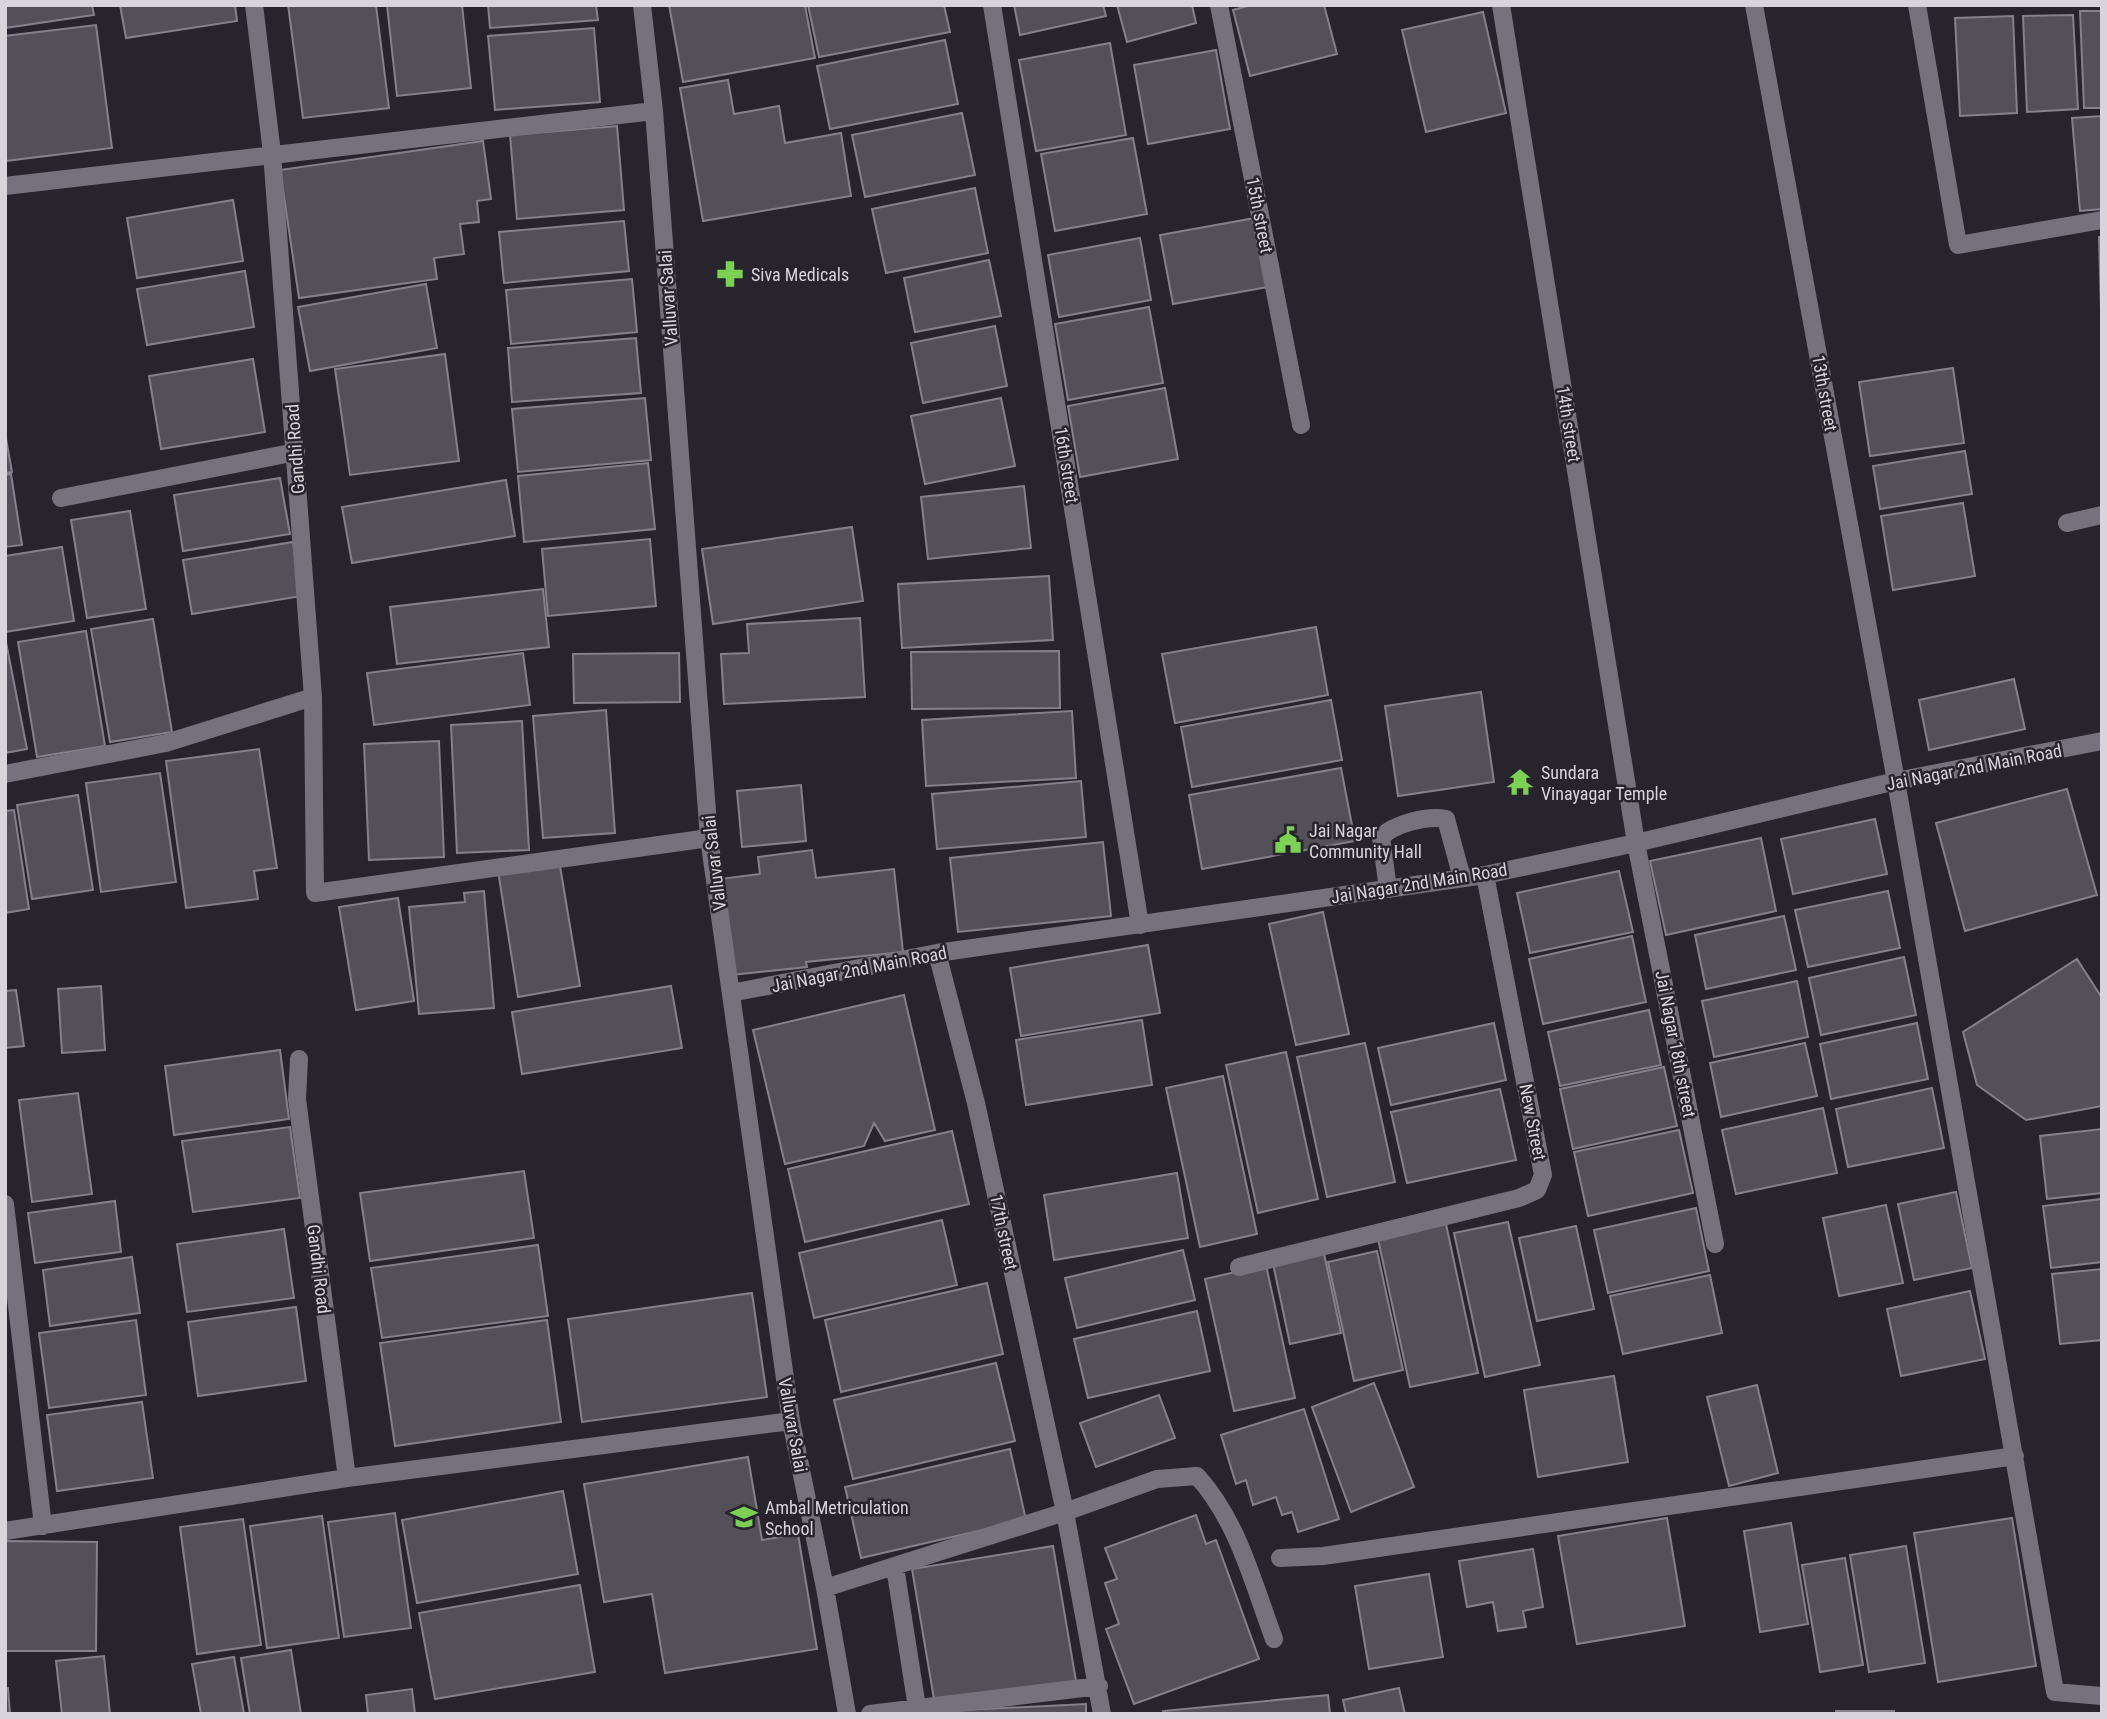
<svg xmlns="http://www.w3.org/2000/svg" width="2107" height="1719" viewBox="0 0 2107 1719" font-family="'Roboto Condensed',sans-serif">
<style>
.building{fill:#53505a;stroke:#84818c;stroke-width:2}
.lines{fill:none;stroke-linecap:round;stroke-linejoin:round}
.service{stroke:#76727d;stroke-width:18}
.minor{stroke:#76727d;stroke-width:18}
.labels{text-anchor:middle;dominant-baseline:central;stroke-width:5;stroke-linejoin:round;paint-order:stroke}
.street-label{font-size:18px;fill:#d7d5db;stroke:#27242d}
.poi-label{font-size:18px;fill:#d7d5db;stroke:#27242d;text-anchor:start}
</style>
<rect width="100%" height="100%" fill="#27242d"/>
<path class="building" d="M5,5h87l2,10 -89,13z
M120,5h115l2,16 -111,17z
M288,5h88l13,103 -86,10z
M387,5h75l9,83 -74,8z
M488,5h108l2,15 -108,8z
M669,5h136l10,53 -132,24z
M808,5h136l6,27 -131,25z
M1014,5h89l3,11 -86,19z
M1117,5h75l4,18 -69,19z
M1251,5h73l13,49 -87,22 -17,-66z
M2080,11h22v97h-18z
M1483,12l23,101 -80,19 -24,-102z
M2073,15l5,94 -51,3 -4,-96z
M2013,16l4,97 -57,3 -5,-98z
M96,25l16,123 -107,13v-125z
M594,28l6,74 -105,8 -7,-74z
M945,40l13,64 -128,25 -13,-63z
M1110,43l16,92 -90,16 -17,-91z
M1216,50l14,79 -82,15 -14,-79z
M728,80l6,34 45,-8 6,37 56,-10 10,63 -148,25 -23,-133z
M962,113l13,62 -110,22 -13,-62z
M2102,116v93l-22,2 -8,-93z
M617,126l7,84 -107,9 -7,-84z
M1133,138l14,76 -92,17 -14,-77z
M483,141l8,58 -14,2 2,21 -19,2 4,30 -30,4 3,21 -138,19 -19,-128z
M975,188l13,65 -102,20 -14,-64z
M233,200l10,61 -106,17 -10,-60z
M1255,218l13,69 -95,17 -13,-69z
M624,221l5,50 -125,12 -5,-51z
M2099,237h3v72h-1z
M1140,238l11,62 -92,17 -11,-62z
M989,260l12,56 -86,16 -11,-54z
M245,271l9,56 -107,18 -10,-56z
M632,279l5,53 -126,12 -5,-54z
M426,284l11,64 -127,23 -12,-64z
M1149,307l14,76 -95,17 -13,-76z
M995,326l12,60 -84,17 -12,-60z
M636,338l5,55 -129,9 -4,-54z
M445,354l14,107 -109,14 -15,-106z
M253,359l12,73 -104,17 -12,-73z
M1953,368l11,75 -94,13 -11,-74z
M1165,388l13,71 -98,18 -12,-71z
M645,398l6,62 -133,12 -6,-63z
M1001,398l14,68 -90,18 -14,-68z
M5,433l7,39 -7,1z
M1965,451l7,43 -92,15 -7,-43z
M648,463l7,66 -131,13 -6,-66z
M11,474l11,71 -17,2v-72z
M280,478l10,56 -107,17 -9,-56z
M506,480l9,56 -163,27 -10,-56z
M1024,486l7,62 -103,11 -7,-62z
M1963,503l12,73 -82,14 -12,-74z
M130,511l16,98 -59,9 -16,-98z
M852,527l11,74 -150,23 -11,-75z
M650,539l6,67 -108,10 -6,-67z
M293,542l9,54 -110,18 -9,-54z
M62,547l12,74 -69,11v-76z
M1049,576l4,64 -151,8 -4,-64z
M543,589l6,58 -152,17 -7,-57z
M860,618l5,79 -141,7 -3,-50 28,-1 -2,-29z
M153,619l19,113 -62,10 -19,-113z
M1316,627l12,68 -153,28 -13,-69z
M86,631l19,115 -68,11 -19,-115z
M5,637l22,112 -22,4z
M1059,651l1,57 -148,1 -1,-57z
M523,653l7,52 -156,20 -7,-52z
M679,653l1,49 -106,1 -1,-49z
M2014,679l11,50 -96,21 -10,-50z
M1481,692l13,90 -96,14 -13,-90z
M1331,700l11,60 -150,27 -11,-60z
M606,710l9,123 -72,5 -10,-122z
M1072,711l4,67 -150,8 -4,-66z
M522,721l7,129 -72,3 -6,-128z
M439,741l5,116 -75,3 -5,-116z
M259,749l18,119 -23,3 4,28 -72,9 -20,-147z
M1341,768l14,73 -153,28 -13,-74z
M160,773l16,109 -75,10 -15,-109z
M1081,781l5,56 -149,12 -5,-55z
M801,785l5,56 -64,6 -5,-56z
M2067,789l30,106 -132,36 -29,-108z
M78,795l15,95 -61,9 -15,-94z
M14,810l15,99 -24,4v-102z
M1875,819l12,55 -94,20 -12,-55z
M1761,838l15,73 -110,24 -16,-74z
M1103,842l8,74 -153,16 -8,-74z
M812,850l4,28 78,-9 9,83 -97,10 1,5 -75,8 -12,-96 40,-5 -2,-17z
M559,860l21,126 -62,11 -20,-126z
M1619,871l14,61 -103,21 -13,-60z
M484,891l10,117 -75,6 -10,-107 56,-5 -1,-9z
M1888,891l12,57 -92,19 -13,-57z
M398,898l16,103 -58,9 -17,-103z
M1323,912l26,122 -53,11 -27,-121z
M1784,916l12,54 -90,19 -11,-54z
M1632,936l14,66 -103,22 -14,-65z
M1148,945l12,68 -139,23 -11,-68z
M1904,957l12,58 -95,20 -12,-57z
M2077,959l25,39v108l-76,14 -49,-35 -14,-53z
M1797,981l11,56 -94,20 -12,-56z
M101,986l4,64 -43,3 -4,-64z
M671,986l11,62 -160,26 -10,-62z
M16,990l8,56 -19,2v-57z
M904,995l31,135 -50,11 -11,-18 -10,23 -79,18 -32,-134z
M1649,1010l12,55 -101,21 -12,-54z
M1142,1020l10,65 -126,20 -10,-65z
M1494,1023l12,57 -115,25 -13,-57z
M1917,1023l11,56 -97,20 -11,-55z
M1365,1043l30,139 -68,15 -30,-140z
M1805,1043l12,53 -96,21 -11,-54z
M280,1050l9,69 -115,16 -9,-69z
M1286,1052l32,147 -60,14 -32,-148z
M1664,1067l13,59 -104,23 -13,-60z
M1223,1076l34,158 -57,13 -34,-159z
M1932,1088l12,60 -96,19 -12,-58z
M1500,1089l16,71 -109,23 -16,-71z
M78,1093l14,101 -60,8 -13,-102z
M1823,1108l14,65 -101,21 -14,-64z
M290,1127l10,71 -107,14 -11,-71z
M2102,1129v64l-55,6 -7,-63z
M1679,1130l14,63 -105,23 -14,-64z
M952,1131l17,73 -164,38 -17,-73z
M524,1171l10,67 -164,23 -10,-68z
M1177,1173l11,65 -134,22 -10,-65z
M1956,1192l16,76 -58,12 -16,-76z
M2102,1199v63l-51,6 -8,-62z
M115,1201l6,51 -86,11 -7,-50z
M1886,1205l17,78 -64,13 -16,-78z
M1696,1208l13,63 -101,22 -14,-63z
M942,1220l15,65 -143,33 -15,-65z
M1508,1222l32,143 -55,12 -31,-144z
M1446,1224l32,149 -68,14 -32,-148z
M1576,1226l18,83 -57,12 -18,-83z
M284,1229l10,69 -107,14 -10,-68z
M538,1245l10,71 -166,22 -11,-70z
M1323,1249l18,84 -51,11 -18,-85z
M1183,1250l12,50 -118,28 -12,-50z
M1377,1251l26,119 -49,11 -26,-119z
M132,1257l8,56 -90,13 -7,-56z
M1266,1265l29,133 -61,13 -29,-132z
M2102,1269v71l-42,4 -8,-70z
M1710,1275l12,58 -99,21 -13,-58z
M987,1283l16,71 -162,38 -16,-72z
M1970,1291l15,68 -84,17 -14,-67z
M752,1293l15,104 -185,25 -14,-103z
M296,1307l10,74 -108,15 -10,-74z
M1197,1311l13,60 -122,27 -14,-59z
M136,1320l10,75 -97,13 -10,-75z
M547,1320l14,102 -166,24 -15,-103z
M996,1363l19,78 -162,38 -19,-79z
M1614,1376l14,86 -90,15 -14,-87z
M1374,1383l40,104 -63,25 -39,-105z
M1757,1385l21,88 -49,13 -22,-89z
M1159,1395l16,43 -79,29 -16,-44z
M142,1402l11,76 -96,13 -10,-76z
M1304,1409l35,110 -41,13 -6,-20 -10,3 -6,-18 -23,8 -7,-25 -10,4 -15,-49z
M1010,1449l16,71 -165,38 -16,-71z
M748,1457l14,83 36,-6 19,115 -152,24 -13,-79 -48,8 -20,-118z
M563,1491l15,83 -161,29 -15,-83z
M395,1513l16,115 -67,9 -16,-115z
M1196,1515l10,29 10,-4 43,119 -125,45 -28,-75 13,-5 -14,-41 12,-4 -12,-31z
M322,1516l17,122 -72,10 -17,-122z
M1667,1518l18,108 -108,18 -19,-108z
M2012,1518l24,148 -98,16 -24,-149z
M243,1519l18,126 -64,9 -17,-127z
M1791,1523l17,101 -48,8 -16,-101z
M5,1541l92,1 -1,109h-91z
M1053,1546l23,135 -141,24 -23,-136z
M1906,1546l19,117 -56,9 -19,-117z
M1533,1549l10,58 -20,4 3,16 -28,4 -5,-29 -26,5 -8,-46z
M1845,1558l18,107 -43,7 -18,-107z
M1429,1574l14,83 -74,12 -14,-83z
M580,1585l15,87 -160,27 -16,-86z
M291,1650l10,64h-51l-9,-56z
M104,1656l6,58h-48l-6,-53z
M234,1657l10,57h-43l-9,-50z
M8,1688l2,26h-5v-25z
M1399,1688l6,26h-59l-3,-14z
M412,1689l3,25h-47l-2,-19z
M1328,1695l2,19h-166l-1,-3z
M1086,1704v10h-144v-3z
M1836,1711h58v3h-58z"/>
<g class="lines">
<path class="service" d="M1388,889l-7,-52c13,-13 46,-22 65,-18l16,59"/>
<path class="minor" d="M254,5l18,148 41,544 2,196 394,-55
M642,5l12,106 55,727 82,583 34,167 22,126
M992,5l148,920
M1219,5l82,420
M1501,5l135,838 79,401
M1754,5l142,776 159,911 47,4
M1917,5l41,240 144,-25
M5,186l649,-75
M61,498l235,-46
M2067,523l35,-8
M5,774l161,-31 147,-46
M937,953l39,150 89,409 37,202
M731,993l206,-40 548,-78 151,-32 260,-62 206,-40
M299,1059l-2,40 50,379
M5,1204l38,322
M1239,1267l280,-69 18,-8 6,-15 -58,-300
M5,1531l342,-53 444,-57
M1280,1558l43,-2 692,-100
M895,1567l23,147
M825,1588l240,-76 92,-33 40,-3c41,45 56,107 77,163
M870,1714l229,-28"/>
</g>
<defs>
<symbol id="pharmacy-bare" viewBox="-9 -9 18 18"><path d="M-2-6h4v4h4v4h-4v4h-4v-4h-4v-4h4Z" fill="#7cd155" stroke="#27242d" stroke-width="2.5" paint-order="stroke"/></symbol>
<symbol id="temple-bare" viewBox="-9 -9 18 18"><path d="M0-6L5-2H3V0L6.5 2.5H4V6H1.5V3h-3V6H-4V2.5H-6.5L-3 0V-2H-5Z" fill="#7cd155" stroke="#27242d" stroke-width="2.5" paint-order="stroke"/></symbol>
<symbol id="civic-bare" viewBox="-9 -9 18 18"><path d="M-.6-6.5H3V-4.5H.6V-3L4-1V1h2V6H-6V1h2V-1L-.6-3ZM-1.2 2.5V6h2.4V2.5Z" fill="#7cd155" stroke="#27242d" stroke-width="2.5" paint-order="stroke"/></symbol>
<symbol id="school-bare" viewBox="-9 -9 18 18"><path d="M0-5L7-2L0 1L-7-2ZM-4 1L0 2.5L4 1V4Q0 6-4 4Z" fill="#7cd155" stroke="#27242d" stroke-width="2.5" paint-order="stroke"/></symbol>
</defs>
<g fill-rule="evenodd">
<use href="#pharmacy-bare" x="711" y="255" width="38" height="38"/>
<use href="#temple-bare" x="1501" y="763" width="38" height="38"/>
<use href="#civic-bare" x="1269" y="821" width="38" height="38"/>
<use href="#school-bare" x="725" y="1498" width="38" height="38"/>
</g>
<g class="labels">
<g class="street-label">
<text transform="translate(1260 215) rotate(79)">15th street</text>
<text transform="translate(668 298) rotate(-94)">Valluvar Salai</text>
<text transform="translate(1825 393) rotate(80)">13th street</text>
<text transform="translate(1569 424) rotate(81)">14th street</text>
<text transform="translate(295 449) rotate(-94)">Gandhi Road</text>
<text transform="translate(1067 465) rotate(81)">16th street</text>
<text transform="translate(1974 767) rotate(-11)">Jai Nagar 2nd Main Road</text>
<text transform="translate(714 863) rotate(-97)">Valluvar Salai</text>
<text transform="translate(1419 883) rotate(-9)">Jai Nagar 2nd Main Road</text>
<text transform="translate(859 969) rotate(-11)">Jai Nagar 2nd Main Road</text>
<text transform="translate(1676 1044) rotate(79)">Jai Nagar 18th street</text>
<text transform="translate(1533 1122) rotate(79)">New Street</text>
<text transform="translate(1004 1232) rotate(78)">17th street</text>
<text transform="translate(319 1269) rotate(83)">Gandhi Road</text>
<text transform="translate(793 1425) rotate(80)">Valluvar Salai</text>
</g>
<g class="poi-label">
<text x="751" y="274">Siva Medicals</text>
<text x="1541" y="772">Sundara<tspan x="1541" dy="21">Vinayagar Temple</tspan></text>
<text x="1309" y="830">Jai Nagar<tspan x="1309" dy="21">Community Hall</tspan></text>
<text x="765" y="1507">Ambal Metriculation<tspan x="765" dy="21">School</tspan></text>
</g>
</g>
<rect width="2107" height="1719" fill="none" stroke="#d7d5db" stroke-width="14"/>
</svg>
